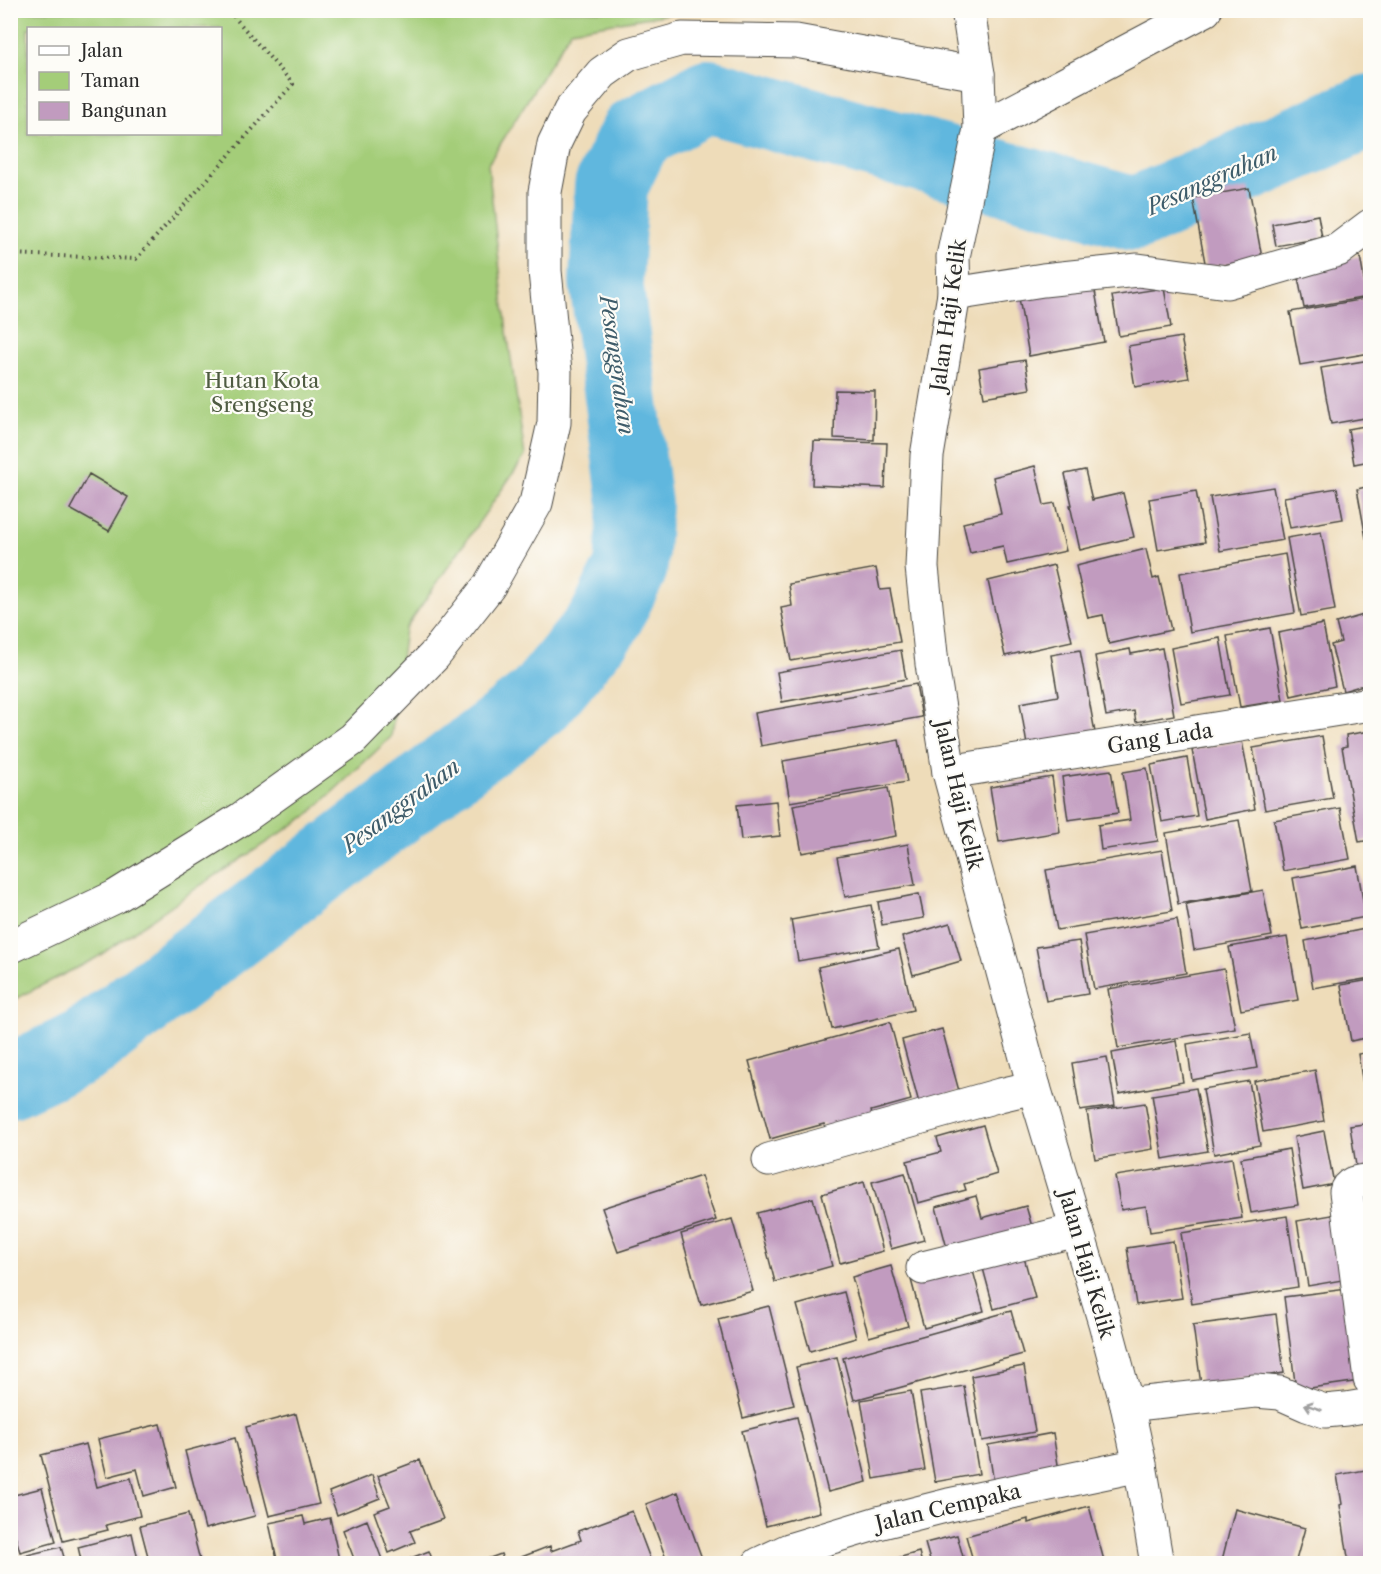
<svg xmlns="http://www.w3.org/2000/svg" width="1381" height="1574" viewBox="0 0 1381 1574" font-family="'Libre Caslon Text',serif">
<style>
.green{fill:#a4cd79;stroke:#687c52;stroke-width:1.5;fill-rule:evenodd}
.lines{fill:none;stroke-linecap:round;stroke-linejoin:round}
.river{stroke:#61b7de;stroke-width:74}
.building{fill:#c19bbf}
.minor-casing{stroke:#484640;stroke-width:35}
.tertiary-casing{stroke:#484640;stroke-width:35}
.path{stroke:#484640;stroke-width:4;stroke-dasharray:1.5 4.5;stroke-linecap:butt}
.minor{stroke:#fff;stroke-width:33}
.tertiary{stroke:#fff;stroke-width:33}
.oneway{stroke:#a0a0a0}
.labels{text-anchor:middle;dominant-baseline:central;stroke-width:4.5;stroke-linejoin:round;paint-order:stroke}
.street-label{font-size:21px;fill:#2b2b2b;stroke:#fdfcf7}
.park-label{font-size:21px;fill:#4f5c42;stroke:#fdfcf7}
.water-label{font-size:22px;font-style:italic;fill:#3e5c6a;stroke:#fdfcf7}
</style>
<rect width="100%" height="100%" fill="#fdfcf7"/>
<filter id="ink" filterUnits="userSpaceOnUse"><feTurbulence type="fractalNoise" baseFrequency=".0167" numOctaves="2"/><feDisplacementMap in="SourceGraphic" scale="12" xChannelSelector="R" yChannelSelector="G"/><feConvolveMatrix kernelMatrix="1 2 1 2 8 2 1 2 1" color-interpolation-filters="sRGB"/></filter>
<filter id="wash" filterUnits="userSpaceOnUse"><feTurbulence type="fractalNoise" baseFrequency=".008" numOctaves="4" result="noise"/><feDisplacementMap in="SourceGraphic" scale="24" xChannelSelector="R" yChannelSelector="G"/><feGaussianBlur stdDeviation="1.35" result="paint"/><feColorMatrix in="noise" values="0 0 0 0 0 0 0 0 0 0 0 0 0 0 0 0 0 1.4 0 .05"/><feComposite in="paint" operator="in"/></filter>
<g filter="url(#wash)">
<rect width="100%" height="100%" fill="#eedcb9"/>
<path class="green" d="M11,11h676l-116,19 -83,134 18,160 19,132 -120,173 -14,108 -84,79 -106,69 -105,73 -85,43zM28,28h192v106h-192z"/>
<g class="lines">
<path class="river" d="M10,1081l74,-35 456,-346 64,-78 27,-55 4,-63 -29,-223 5,-95 25,-52 72,-38 427,118 235,-103"/>
</g>
<g id="blocks">
<path class="building" d="M1249,188l13,70 -56,10 -13,-70z
M1318,215l4,23 -46,8 -4,-22z
M1360,256l7,41 -63,11 -8,-41z
M1094,285l10,57 -75,14 -10,-58z
M1164,288l7,39 -52,9 -7,-40z
M1364,299l6,38v16l-70,12 -10,-53z
M1181,337l8,41 -54,9 -7,-41z
M1025,360l5,29 -46,8 -5,-29z
M1370,360v57l-39,7 -10,-56z
M835,390l40,1 -1,49 -40,-2z
M1370,425v36l-16,3 -6,-35z
M814,441l73,2 -2,45 -73,-3z
M1035,466l9,39 11,-2 11,48 -59,13 -4,-18 -33,7 -7,-30 38,-9 -8,-37z
M1085,470l7,30 31,-7 11,44 -54,13 -10,-45h2l-7,-31z
M89,474l39,23 -19,34 -39,-22z
M1370,486v51l-4,1 -9,-49z
M1273,487l10,53 -63,11 -10,-54z
M1337,488l6,31 -53,9 -6,-31z
M1196,491l9,51 -47,8 -9,-51z
M1321,532l14,78 -34,6 -14,-78z
M1146,549l7,30 6,-2 12,53 -62,14 -6,-29 -15,3 -12,-52z
M1285,554l10,59 -105,19 -10,-59z
M1054,565l18,76 -67,15 -17,-75z
M876,568l4,22 10,-1 10,53 -109,19 -10,-53 11,-2 -3,-22z
M1370,613v70l-27,8 -12,-46 10,-3 -5,-19z
M1323,624l12,62 -44,10 -13,-63z
M1270,628l13,72 -43,7 -13,-71z
M1220,638l10,57 -49,8 -10,-55z
M1162,648l12,67 -38,7 -2,-11 -28,5 -11,-60 35,-7 1,5z
M901,650l5,29 -124,23 -5,-30z
M1080,650l16,88 -68,13 -8,-48 38,-7 -7,-41z
M916,684l6,33 -161,29 -6,-33z
M1370,731v109l-11,2 -17,-95 5,-1 -1,-11z
M1322,736l11,62 -68,12 -12,-62z
M899,740l8,42 -117,20 -7,-41z
M1242,741l13,68 -50,10 -13,-69z
M1187,758l10,58 -35,6 -11,-57z
M1147,768l11,73 -57,9 -3,-25 32,-5 -7,-48z
M1111,770l7,43 -50,7 -6,-43z
M1052,777l8,55 -61,10 -9,-55z
M888,788l8,48 -94,17 -9,-48z
M776,801l4,35 -39,4 -4,-35z
M1340,808l10,51 -67,12 -9,-51z
M1239,820l13,71 -74,13 -12,-71z
M908,844l7,41 -70,12 -8,-40z
M1162,850l10,61 -115,19 -11,-60z
M1357,866l9,51 -64,12 -9,-51z
M1263,890l9,46 -78,14 -8,-46z
M919,894l5,24 -42,7 -4,-23z
M871,905l8,42 -81,14 -7,-41z
M1177,919l9,54 -92,16 -10,-54z
M950,923l11,38 -48,14 -11,-38z
M1370,928v50l-57,10 -8,-47z
M1287,937l11,63 -57,10 -12,-63z
M1079,941l9,53 -42,7 -10,-54z
M899,949l14,61 -81,19 -14,-62z
M1224,969l11,59 -117,20 -10,-59z
M1370,980v57l-19,4 -10,-56z
M890,1022l21,78 -40,11 5,18 -47,13 -5,-18 -54,15 -21,-78z
M942,1029l17,62 -40,12 -17,-63z
M1250,1033l7,35 -65,12 -5,-36z
M1176,1041l7,41 -64,12 -7,-41z
M1370,1052v62h-2l-10,-60z
M1107,1057l8,49 -35,5 -8,-48z
M1315,1070l9,51 -61,11 -9,-51z
M1249,1081l11,64 -46,9 -11,-65z
M1196,1088l12,63 -45,8 -11,-64z
M1145,1103l8,46 -58,10 -8,-47z
M1370,1123v54l-12,2 -8,-53z
M983,1125l14,49 -33,10 2,6 -48,13 -11,-42 34,-9 -4,-14z
M1324,1131l10,53 -31,6 -9,-53z
M1289,1149l9,56 -47,8 -10,-55z
M1232,1158l10,60 -92,14 -4,-26 -25,4 -6,-34z
M905,1173l19,67 -33,9 -19,-67z
M701,1176l15,44 -98,32 -16,-44z
M864,1182l19,69 -43,12 -18,-69z
M1370,1184v85l-16,-82z
M976,1196l6,22 44,-12 9,31 -87,15 -12,-45z
M813,1198l19,68 -57,16 -18,-69z
M1343,1213l11,65 -46,8 -11,-65z
M1287,1216l11,71 -106,17 -11,-71z
M732,1219l21,72 -52,14 -20,-71z
M1173,1241l9,57 -46,7 -9,-57z
M1022,1250l13,48 -41,11 -13,-48z
M970,1260l14,51 -60,17 -14,-52z
M891,1266l17,60 -39,11 -17,-60z
M1355,1288l12,92 -71,10 -12,-93z
M844,1292l12,46 -46,13 -13,-46z
M769,1306l25,99 -51,13 -25,-99z
M1011,1311l12,43 -169,46 -11,-42z
M1276,1314l8,59 -83,12 -8,-60z
M837,1357l30,125 -39,10 -32,-125z
M1024,1366l11,66 -53,9 -11,-65z
M964,1386l15,88 -44,8 -15,-89z
M911,1391l14,79 -51,9 -13,-79z
M296,1414l23,90 -50,12 -23,-89z
M797,1417l23,95 -54,14 -24,-95z
M160,1424l16,63 -32,9 -7,-27 -30,8 -9,-38z
M1053,1433l6,38 -65,12 -6,-38z
M235,1438l20,78 -50,13 -20,-78z
M86,1444l11,43 34,-9 9,38 -34,9 2,5 -45,11 -22,-86z
M420,1460l23,59 -33,12 5,11 -26,11 -15,-41 16,-6 -12,-30z
M1365,1470l5,30v64h-21l-9,-59 2,-1 -5,-29z
M372,1475l8,23 -43,17 -8,-23z
M42,1488l14,54 -36,10 -10,-35v-21z
M678,1492l26,72h-36l-22,-60z
M1089,1506l16,58h-131l-8,-28 62,-17v4z
M1235,1509l70,19 -10,36h-74z
M632,1511l20,53h-131l-2,-6 31,-12 1,5 30,-11 -3,-9z
M188,1514l13,50h-51l-10,-38z
M303,1516l2,8 25,-6 10,46h-62l-9,-41z
M367,1520l16,42 -3,2h-24l-13,-34z
M132,1533l7,31h-57l-4,-17z
M957,1535l8,29h-34l-6,-21z
M61,1547l5,17h-56v-5z
M429,1551l5,13h-36v-1z
M919,1552l3,12h-42v-1z
M501,1554l4,10h-29v-1z"/>
</g>
</g>
<g filter="url(#ink)">
<use href="#blocks" fill-opacity="0" stroke="#484640" stroke-width="1.5"/>
<g class="lines">
<defs>
<path id="minor" d="M980,129l225,-119
M954,294l89,-14 95,-10 89,12 111,-32 32,-24
M949,772l421,-68
M10,947l105,-50 126,-78 112,-80 81,-83 55,-70 47,-83 18,-80 1,-51 -10,-101v-79l9,-48 16,-33 32,-38 27,-19 53,-15 114,2 182,33
M769,1160l231,-65 34,-8
M1370,1180c-9,2 -22,1 -24,12l24,187
M923,1268l154,-38
M1127,1405l128,-14 25,2 27,12 18,6 21,-2 24,-4
M759,1564l30,-14 89,-27 71,-18 191,-40"/>
<path id="tertiary" d="M968,10l10,64 2,55 -27,128 1,37 -27,162 -5,111 10,97 17,108 85,315 71,236 22,82 13,60 17,99"/>
</defs>
<use href="#minor" class="minor-casing"/>
<use href="#tertiary" class="tertiary-casing"/>
<path class="path" d="M10,254l126,5 157,-175 -65,-74"/>
<use href="#minor" class="minor"/>
<use href="#tertiary" class="tertiary"/>
</g>
<defs><path id="oneway-shaft" d="M-6 0H5M1.5-3L5.5 0L1.5 3" fill="none" stroke-width="1.6" stroke-linecap="round" stroke-linejoin="round" transform="scale(1.5)"/></defs>
<use class="oneway" href="#oneway-shaft" transform="translate(1313 1407) rotate(-161)"/>
</g>
<g class="labels">
<g class="street-label">
<text transform="translate(948 315) rotate(-82)">Jalan Haji Kelik</text>
<text transform="translate(1160 738) rotate(-9)">Gang Lada</text>
<text transform="translate(959 795) rotate(77)">Jalan Haji Kelik</text>
<text transform="translate(1087 1264) rotate(74)">Jalan Haji Kelik</text>
<text transform="translate(948 1507) rotate(-13)">Jalan Cempaka</text>
</g>
<g class="park-label">
<text x="262" y="380">Hutan Kota<tspan x="262" dy="24">Srengseng</tspan></text>
</g>
<g class="water-label">
<text transform="translate(1212 180) rotate(-24)">Pesanggrahan</text>
<text transform="translate(617 365) rotate(82)">Pesanggrahan</text>
<text transform="translate(401 806) rotate(-37)">Pesanggrahan</text>
</g>
</g>
<rect width="1381" height="1574" fill="none" stroke="#fdfcf7" stroke-width="36"/>
<rect x="27" y="27" width="195" height="108" fill="#fdfcf7" stroke="#a9a8a5" stroke-width="1.5"/>
<rect x="39" y="46" width="30" height="9" fill="#ffffff" stroke="#a9a8a5" stroke-width="1.5"/>
<text x="81" y="57" font-size="18" fill="#2b2b2b">Jalan</text>
<rect x="39" y="72" width="30" height="18" fill="#a4cd79" stroke="#a9a8a5" stroke-width="1.5"/>
<text x="81" y="87" font-size="18" fill="#2b2b2b">Taman</text>
<rect x="39" y="102" width="30" height="18" fill="#c19bbf" stroke="#a9a8a5" stroke-width="1.5"/>
<text x="81" y="117" font-size="18" fill="#2b2b2b">Bangunan</text>
</svg>
